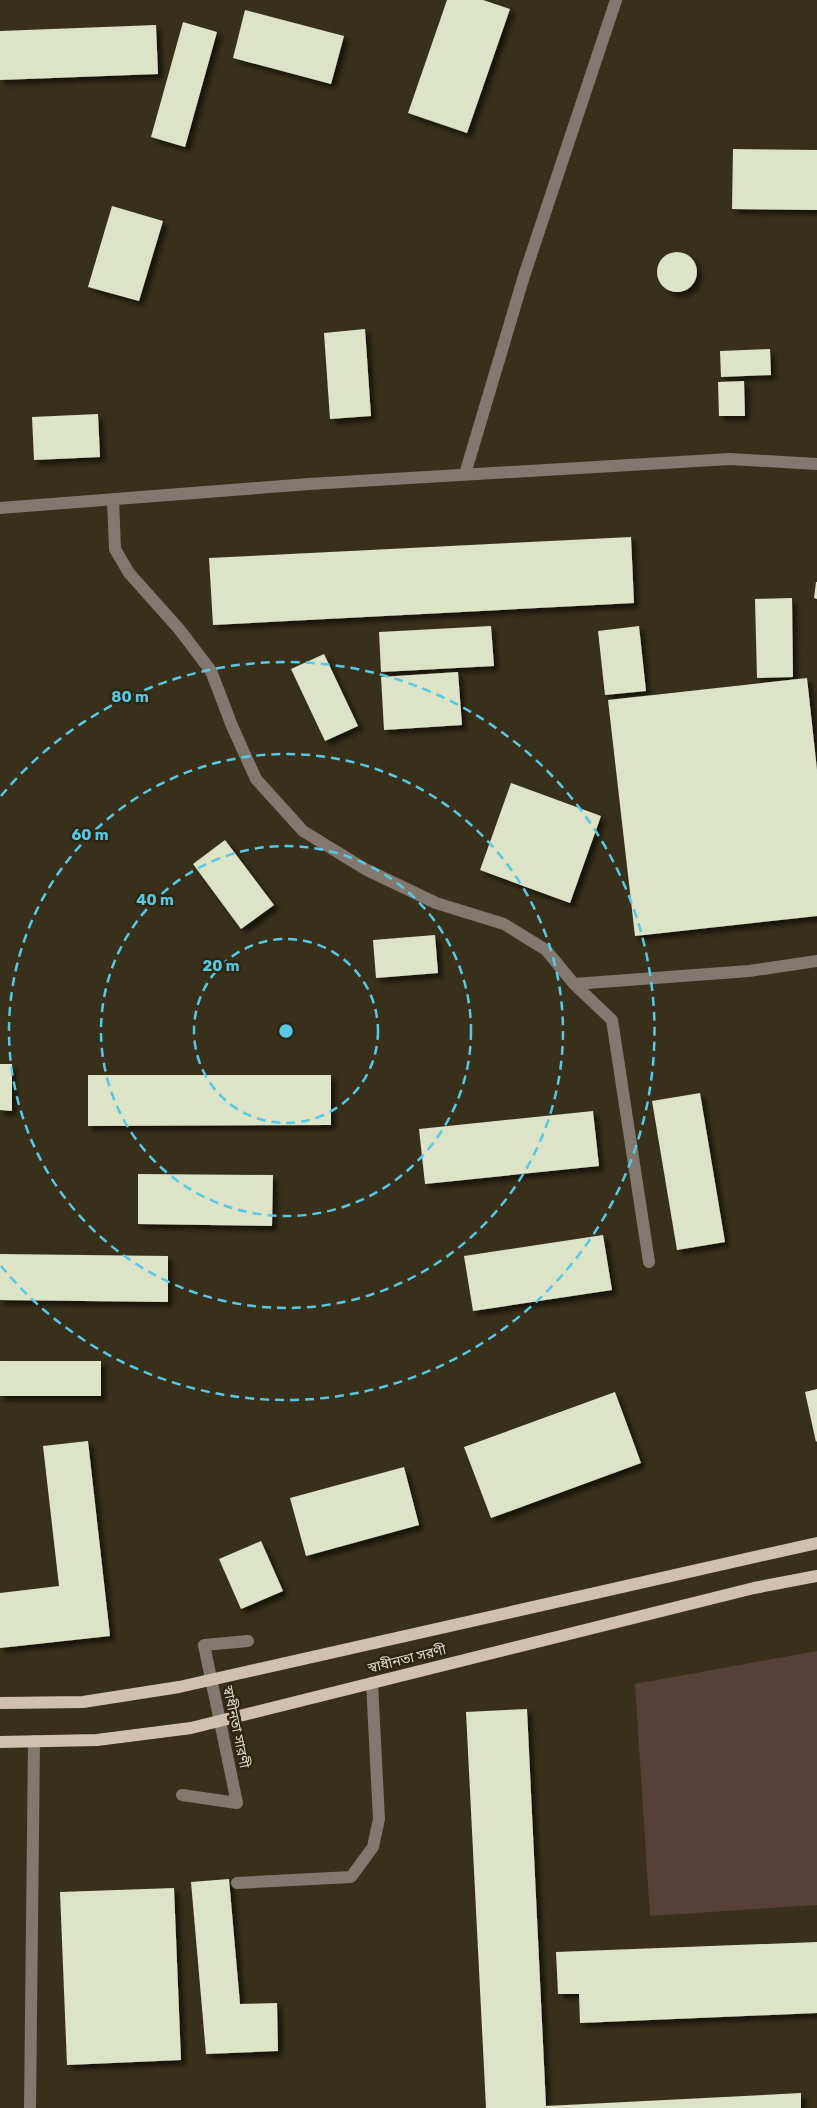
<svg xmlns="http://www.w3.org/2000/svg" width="817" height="2108" viewBox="0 0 817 2108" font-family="Rubik,'Noto Sans Bengali',sans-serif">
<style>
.green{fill:#574037}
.building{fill:#dde3c7;filter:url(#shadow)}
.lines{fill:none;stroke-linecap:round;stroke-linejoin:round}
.minor{stroke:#817970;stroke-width:12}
.major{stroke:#d2c0af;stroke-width:12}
.ring{fill:none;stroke:#59c8e4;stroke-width:2.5;stroke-dasharray:9 6}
.labels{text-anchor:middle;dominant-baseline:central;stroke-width:5;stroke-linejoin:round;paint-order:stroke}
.street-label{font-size:14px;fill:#dedacd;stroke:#2d2611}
.centre{fill:#59c8e4;stroke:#2d2611;stroke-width:2.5}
.ring-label{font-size:15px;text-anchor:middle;font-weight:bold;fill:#59c8e4;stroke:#2d2611;stroke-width:5;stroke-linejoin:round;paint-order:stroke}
</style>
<defs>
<filter id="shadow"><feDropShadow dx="4.5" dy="4.5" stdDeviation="2.5" flood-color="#0009"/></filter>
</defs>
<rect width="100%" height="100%" fill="#38301a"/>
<path class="green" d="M817,1651v254l-167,11 -15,-232z"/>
<path class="building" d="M447,0h36l27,9 -43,124 -59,-20z
M245,10l99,26 -13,48 -98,-26z
M183,22l34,10 -32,115 -34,-10z
M156,25l2,49 -158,6v-49z
M733,149l84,1v60l-85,-1z
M112,206l51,15 -24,80 -51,-14z
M657 272a20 20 0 1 1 40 0a20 20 0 1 1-40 0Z
M365,329l6,87 -41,3 -6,-86z
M770,349l1,26 -50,2 -1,-26z
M744,381l1,35h-26l-1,-34z
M98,414l2,43 -66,3 -2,-43z
M631,537l3,66 -421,22 -4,-67z
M816,582h1v17l-3,-1z
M792,598l1,79 -36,1 -2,-79z
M491,626l3,40 -113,6 -2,-40z
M639,626l7,65 -41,4 -7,-64z
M324,654l34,72 -33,15 -34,-72z
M458,672l4,53 -78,5 -3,-53z
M807,678l10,92v146l-182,20 -27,-236z
M511,783l90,33 -31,87 -90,-33z
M225,840l49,65 -33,24 -48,-65z
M435,935l3,38 -62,5 -3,-38z
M0,1064h12v47l-12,-1z
M88,1075h243v50l-243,1z
M700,1093l25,149 -48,8 -25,-149z
M593,1111l6,55 -174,18 -6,-55z
M138,1174l135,1 -1,51 -134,-2z
M603,1235l9,55 -139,21 -9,-55z
M0,1254l168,2v46l-168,-2z
M0,1361h101v35h-101z
M817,1389v52l-1,1 -11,-50z
M615,1392l26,71 -150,55 -27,-71z
M88,1441l22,195 -110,12v-55l59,-7 -16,-140z
M404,1467l15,58 -113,31 -16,-58z
M261,1541l22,50 -42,18 -22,-50z
M527,1709l19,397 255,-13v15h-315l-20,-396z
M229,1879l11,125 37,-1 1,48 -72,3 -15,-172z
M174,1888l7,172 -114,5 -7,-173z
M817,1942v71l-237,10 -1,-29h-21l-2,-42z"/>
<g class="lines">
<path class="minor" d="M465,474l59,-198 92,-276
M113,499l2,50 14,24 50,56 32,42 21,55 24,53 47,52 62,38 71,34 68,21 42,26 28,34 38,36 37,242
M0,508l309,-24 421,-25 87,5
M574,984l175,-13 68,-10
M182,1795l55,8 -33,-158 44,-4
M237,1883l114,-6 22,-30 6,-28 -7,-136
M30,2108l4,-367"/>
<path class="major" d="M0,1703l83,-1 96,-15 638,-144
M0,1742l97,-2 94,-12 563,-140 63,-12"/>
</g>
<g class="ring">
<circle cx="286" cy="1031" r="92"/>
<circle cx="286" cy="1031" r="185"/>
<circle cx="286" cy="1031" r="277"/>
<path d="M1 796A369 369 0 1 1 1 1266"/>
</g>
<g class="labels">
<g class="street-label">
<text transform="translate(407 1659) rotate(-14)">স্বাধীনতা সরণী</text>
<text transform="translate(236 1727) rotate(78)">স্বাধীনতা সারণী</text>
</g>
</g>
<circle cx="286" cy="1031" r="8" class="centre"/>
<g class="ring-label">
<text x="130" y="702">80 m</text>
<text x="90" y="840">60 m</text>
<text x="155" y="905">40 m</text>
<text x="221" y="971">20 m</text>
</g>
</svg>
